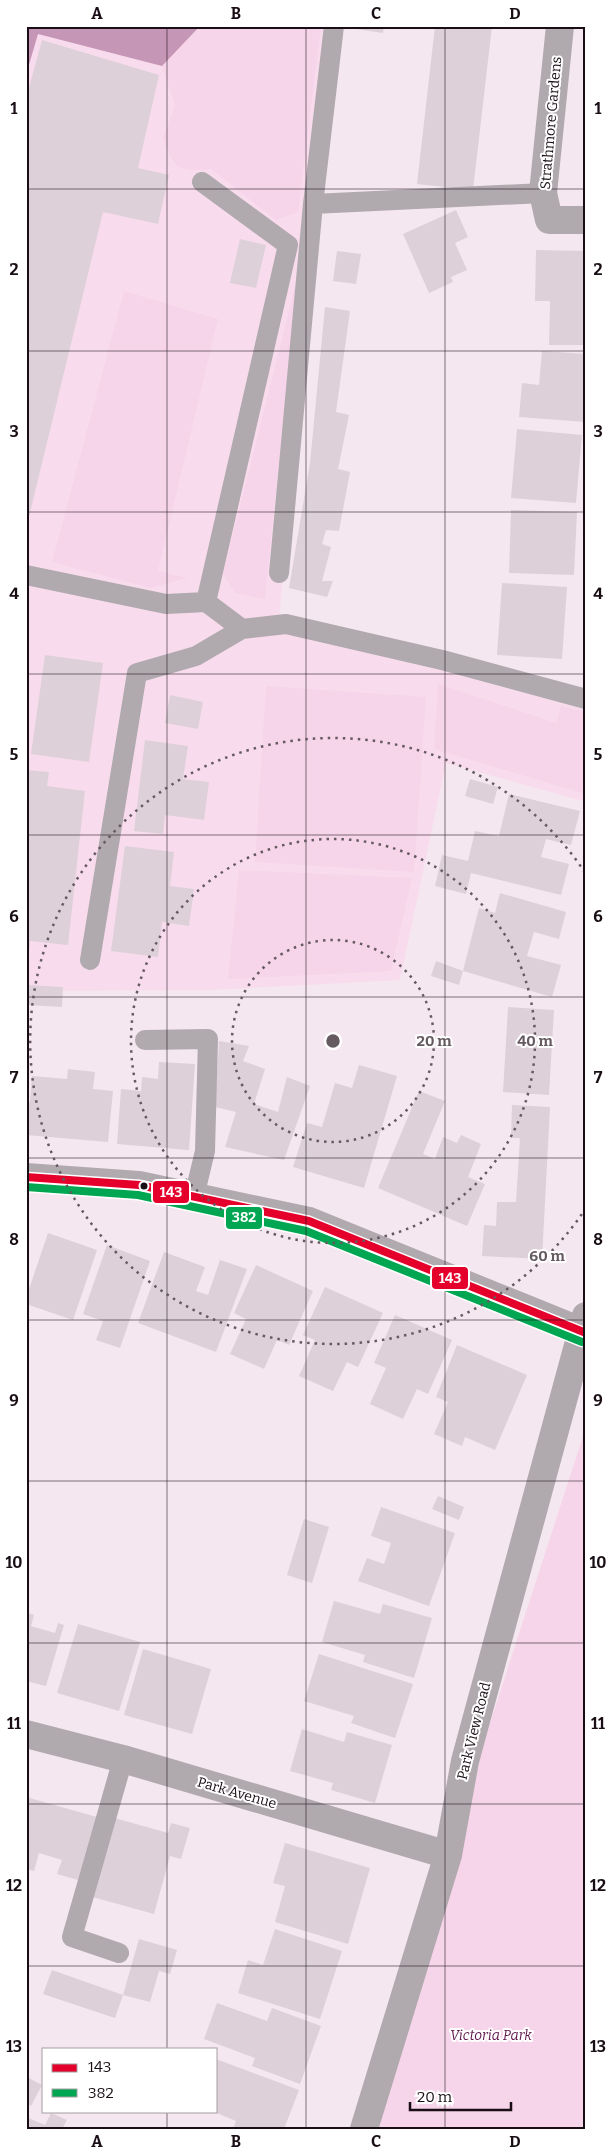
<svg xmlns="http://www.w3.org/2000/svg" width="612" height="2155" viewBox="0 0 612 2155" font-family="Bitter,serif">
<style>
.built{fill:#f8dced}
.green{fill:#f6d4e9}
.water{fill:#c596b5}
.building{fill:#ddd0d8}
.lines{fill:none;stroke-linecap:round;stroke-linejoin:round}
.service{stroke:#b0a9ae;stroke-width:20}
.minor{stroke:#b0a9ae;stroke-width:28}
.tertiary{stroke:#b0a9ae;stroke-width:28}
.bus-1-casing{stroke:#fff;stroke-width:11}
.bus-2-casing{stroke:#fff;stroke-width:11}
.bus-1{stroke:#e4002b;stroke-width:8}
.bus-2{stroke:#00a651;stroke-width:8}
.grid{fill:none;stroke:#190e15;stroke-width:1;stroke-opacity:0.55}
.ring{fill:none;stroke:#665a61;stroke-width:2.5;stroke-dasharray:2.5 5}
.bus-dot{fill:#190e15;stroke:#fff;stroke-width:2}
.labels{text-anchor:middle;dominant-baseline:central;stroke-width:4;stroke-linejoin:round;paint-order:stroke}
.street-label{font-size:14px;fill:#190e15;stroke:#fff}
.park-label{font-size:14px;font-style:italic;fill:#61174d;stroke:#fff}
.centre{fill:#665a61;stroke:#fff;stroke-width:2.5}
.ring-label{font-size:15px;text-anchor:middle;font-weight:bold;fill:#665a61;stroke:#fff;stroke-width:4;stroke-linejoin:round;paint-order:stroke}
.line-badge{stroke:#fff;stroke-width:2}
.badge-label{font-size:14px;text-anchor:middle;font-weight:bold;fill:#fff}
.neatline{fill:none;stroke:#190e15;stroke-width:2}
.grid-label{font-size:16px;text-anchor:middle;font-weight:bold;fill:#190e15}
</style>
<rect width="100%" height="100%" fill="#f5e7ef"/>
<path class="built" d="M26,26h308l-21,183 -34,413 307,74v106l-140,-39 -46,217 -189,10 -185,1z"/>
<path class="green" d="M200,26h121l-23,186 -22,8 -65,-51c-33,4 -37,-1 -48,-31l12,-33 -13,-39z
M297,279l-32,320 -30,-6 -12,-19z
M124,291l94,28 -60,252 29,7 -36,10 -99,-26z
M438,684l118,39 5,-17 25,6v82l-152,-45z
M266,686l160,11 -12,175 -159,-10z
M239,870l173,8 -21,93 -163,8z
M586,1427v702h-222l85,-279z"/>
<path class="water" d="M26,26h174l-38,40 -124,-32 -12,41z"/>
<path class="building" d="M356,26h28l-1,7 -27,-4z
M435,26h57l-19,164 -56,-6z
M42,40l117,35 -21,93 31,7 -11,49 -55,-12 -76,313 -1,-426z
M456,210l12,27 -13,6 12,27 -16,7 2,5 -24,11 -26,-59z
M240,239l26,6 -10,43 -26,-5z
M536,250l50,1v94h-37l1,-44h-15z
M337,251l24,3 -5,30 -23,-3z
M325,307l25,4 -14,101 13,3 -11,54 12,3 -11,59 -13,-1 -4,14 9,3 -9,34h11l-6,16 -38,-9 21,-125z
M542,351l44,3v68l-67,-5 3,-34 17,2z
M517,429l65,6 -6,68 -65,-5z
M511,510l66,2 -3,63 -65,-2z
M502,583l65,4 -5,72 -65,-4z
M45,655l58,8 -14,99 -58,-8z
M170,695l33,7 -5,27 -33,-6z
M145,740l43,6 -5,33 26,3 -5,38 -39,-5 -2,19 -29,-3z
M26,770l23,2 -2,14 38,5 -17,154 -38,-4 -1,12h-3z
M470,779l28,8 -5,17 -28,-8z
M509,794l71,17 -9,34 -25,-6 -5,18 28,7 -8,31 -90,-22 -5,21 -31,-8 7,-31 26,6 7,-30 24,5z
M125,846l49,6 -4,34 24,3 -5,37 -27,-4 -4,35 -47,-6z
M500,893l66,19 -7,27 -25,-7 -7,24 34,9 -9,32 -89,-26 16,-63 16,5z
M436,961l27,10 -4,14 -28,-9z
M29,985l34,2 -1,20 -34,-2z
M508,1007l46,3 -5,85 -46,-3z
M219,1041l30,5 -6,15 22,8 -11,35 24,8 9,-35 23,9 -26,74 -59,-13 11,-35 -21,-5z
M159,1062l36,2 -6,86 -72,-6 4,-55 20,2 1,-14 16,2z
M359,1065l38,11 -33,112 -71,-21 14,-44 15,4 13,-44 17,5z
M68,1069l27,3 -2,17 20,2 -5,51 -82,-7v-33h4l2,-26 35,3z
M419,1091l26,10 -22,53 12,5 8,-22 14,6 4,-8 20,9 -13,33 17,7 -18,42 -89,-38z
M512,1105l38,2 -8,152 -60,-3 2,-31 12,1 1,-24h19l4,-64h-9z
M48,1233l49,17 -24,70 -47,-16v-6z
M107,1245l43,16 -30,87 -24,-8 7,-19 -20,-7z
M164,1252l41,15 -9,24 12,4 12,-35 27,9 -31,83 -78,-29z
M256,1265l57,26 -24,54 -12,-5 -13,29 -34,-15 16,-35 -12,-6z
M325,1287l58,26 -25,54 -11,-5 -14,29 -34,-15 16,-36 -12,-5z
M395,1315l57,25 -24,54 -11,-5 -14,30 -33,-15 16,-36 -12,-5z
M457,1345l70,30 -32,75 -30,-13 -3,9 -28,-12 14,-32 -12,-5z
M438,1496l26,11 -5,13 -27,-11z
M381,1507l74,26 -26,73 -71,-25 9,-23 17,6 7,-21 -20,-7z
M304,1519l25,8 -17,56 -25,-8z
M334,1601l46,13 3,-10 49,14 -18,60 -51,-16 2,-7 -43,-13z
M26,1612l8,3 -3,11 24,7 3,-10 6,2 -18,61 -20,-5z
M78,1624l62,18 -21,69 -62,-18z
M143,1649l68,20 -19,65 -68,-19z
M319,1654l94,30 -18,54 -44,-15 3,-7 -50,-15z
M302,1729l42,13 3,-10 45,13 -17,58 -44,-13 2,-7 -43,-12z
M26,1797l71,20 -19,63 -21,-6 5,-14 -23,-7 -5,18 -8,-2z
M111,1817l57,16 3,-10 19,5 -9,31 -11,-3 -16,58 -65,-18z
M285,1843l85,25 -22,76 -73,-22 10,-36 -12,-3z
M275,1929l67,22 -22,68 -82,-26 10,-33 15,5z
M139,1939l38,11 -7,24 -11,-3 -9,31 -27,-7 -8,23 -72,-24 9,-24 71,25z
M217,2003l50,18 5,-13 49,18 -21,58 -48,-18 3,-8 -51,-19z
M216,2059l83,31 -15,39h-51l3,-8 -24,-10h4z
M27,2077l15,8 -11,21 -5,-3z
M51,2113l16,7 -5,9h-36v-12l19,8z"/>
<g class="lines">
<path class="service" d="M202,182l86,63 -82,357
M313,204l230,-11
M279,573l34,-369 21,-178
M26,575l140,29 40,-2 36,27
M90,960l47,-287 59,-17 46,-27 44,-5 156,36 144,39
M145,1040l63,-1 -3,112 -11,46
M119,1953l-47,-16 51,-178"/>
<path class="minor" d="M560,26l-17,167 6,27h37
M26,1734l97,25 325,96
M364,2129l84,-274 17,-94 121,-445"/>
<path class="tertiary" d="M26,1177l113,8 170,36 277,112"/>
<defs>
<path id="bus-1" d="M26,1177l113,8 170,36 277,112"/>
<path id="bus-2" d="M26,1187l112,8 168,36 276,111"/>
</defs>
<use href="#bus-1" class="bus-1-casing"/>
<use href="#bus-2" class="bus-2-casing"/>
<use href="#bus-1" class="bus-1"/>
<use href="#bus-2" class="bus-2"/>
</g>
<path class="grid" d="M167,26v2023M306,26v2103M445,26v2103M26,189h560M26,351h560M26,512h560M26,674h560M26,835h560M26,997h560M26,1158h560M26,1320h560M26,1481h560M26,1643h560M26,1804h560M26,1966h560M167,2111v18"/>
<g class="ring">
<circle cx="333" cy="1041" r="101"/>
<circle cx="333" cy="1041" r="202"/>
<path d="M586 1208A303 303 0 1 1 586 874"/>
</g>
<circle class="bus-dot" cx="144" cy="1186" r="4.5"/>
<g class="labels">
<g class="street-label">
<text transform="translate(551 123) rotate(-85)">Strathmore Gardens</text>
<text transform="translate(474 1731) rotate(-76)">Park View Road</text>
<text transform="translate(237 1793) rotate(16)">Park Avenue</text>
</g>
<g class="park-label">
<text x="491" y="2035">Victoria Park</text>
</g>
</g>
<circle cx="333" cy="1041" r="8" class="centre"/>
<g class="ring-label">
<text x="434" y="1046">20 m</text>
<text x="535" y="1046">40 m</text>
<text x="547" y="1261">60 m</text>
</g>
<g class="line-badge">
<rect x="152" y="1180" width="38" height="24" rx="5" fill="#e4002b"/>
<rect x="225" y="1206" width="38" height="24" rx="5" fill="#00a651"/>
<rect x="431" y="1266" width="38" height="24" rx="5" fill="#e4002b"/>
</g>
<g class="badge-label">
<text x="171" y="1197">143</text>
<text x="244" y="1222">382</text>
<text x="450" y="1283">143</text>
</g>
<rect width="612" height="2155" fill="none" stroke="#ffffff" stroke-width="55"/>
<rect x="42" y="2048" width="175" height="65" fill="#ffffff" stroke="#a39fa1"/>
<rect x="52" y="2064" width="25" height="8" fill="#e4002b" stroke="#a39fa1"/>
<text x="88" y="2072" font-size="15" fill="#190e15">143</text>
<rect x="52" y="2089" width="25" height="8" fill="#00a651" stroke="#a39fa1"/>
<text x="88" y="2098" font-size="15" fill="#190e15">382</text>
<path d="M410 2102v8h101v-8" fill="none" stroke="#190e15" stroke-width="2.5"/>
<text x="417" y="2102" font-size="15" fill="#190e15" stroke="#ffffff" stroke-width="4" paint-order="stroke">20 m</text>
<rect x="28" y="28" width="556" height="2100" class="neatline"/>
<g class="grid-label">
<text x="97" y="19">A</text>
<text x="236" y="19">B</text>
<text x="376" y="19">C</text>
<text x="515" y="19">D</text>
<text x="14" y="114">1</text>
<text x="598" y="114">1</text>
<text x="14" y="275">2</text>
<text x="598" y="275">2</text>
<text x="14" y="437">3</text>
<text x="598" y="437">3</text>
<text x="14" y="599">4</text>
<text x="598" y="599">4</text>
<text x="14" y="760">5</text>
<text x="598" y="760">5</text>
<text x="14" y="922">6</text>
<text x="598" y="922">6</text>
<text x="14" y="1083">7</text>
<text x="598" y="1083">7</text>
<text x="14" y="1245">8</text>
<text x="598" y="1245">8</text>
<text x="14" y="1406">9</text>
<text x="598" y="1406">9</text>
<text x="14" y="1568">10</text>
<text x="598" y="1568">10</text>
<text x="14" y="1729">11</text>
<text x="598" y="1729">11</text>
<text x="14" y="1891">12</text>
<text x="598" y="1891">12</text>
<text x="14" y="2052">13</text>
<text x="598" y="2052">13</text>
<text x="97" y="2147">A</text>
<text x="236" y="2147">B</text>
<text x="376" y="2147">C</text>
<text x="515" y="2147">D</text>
</g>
</svg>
